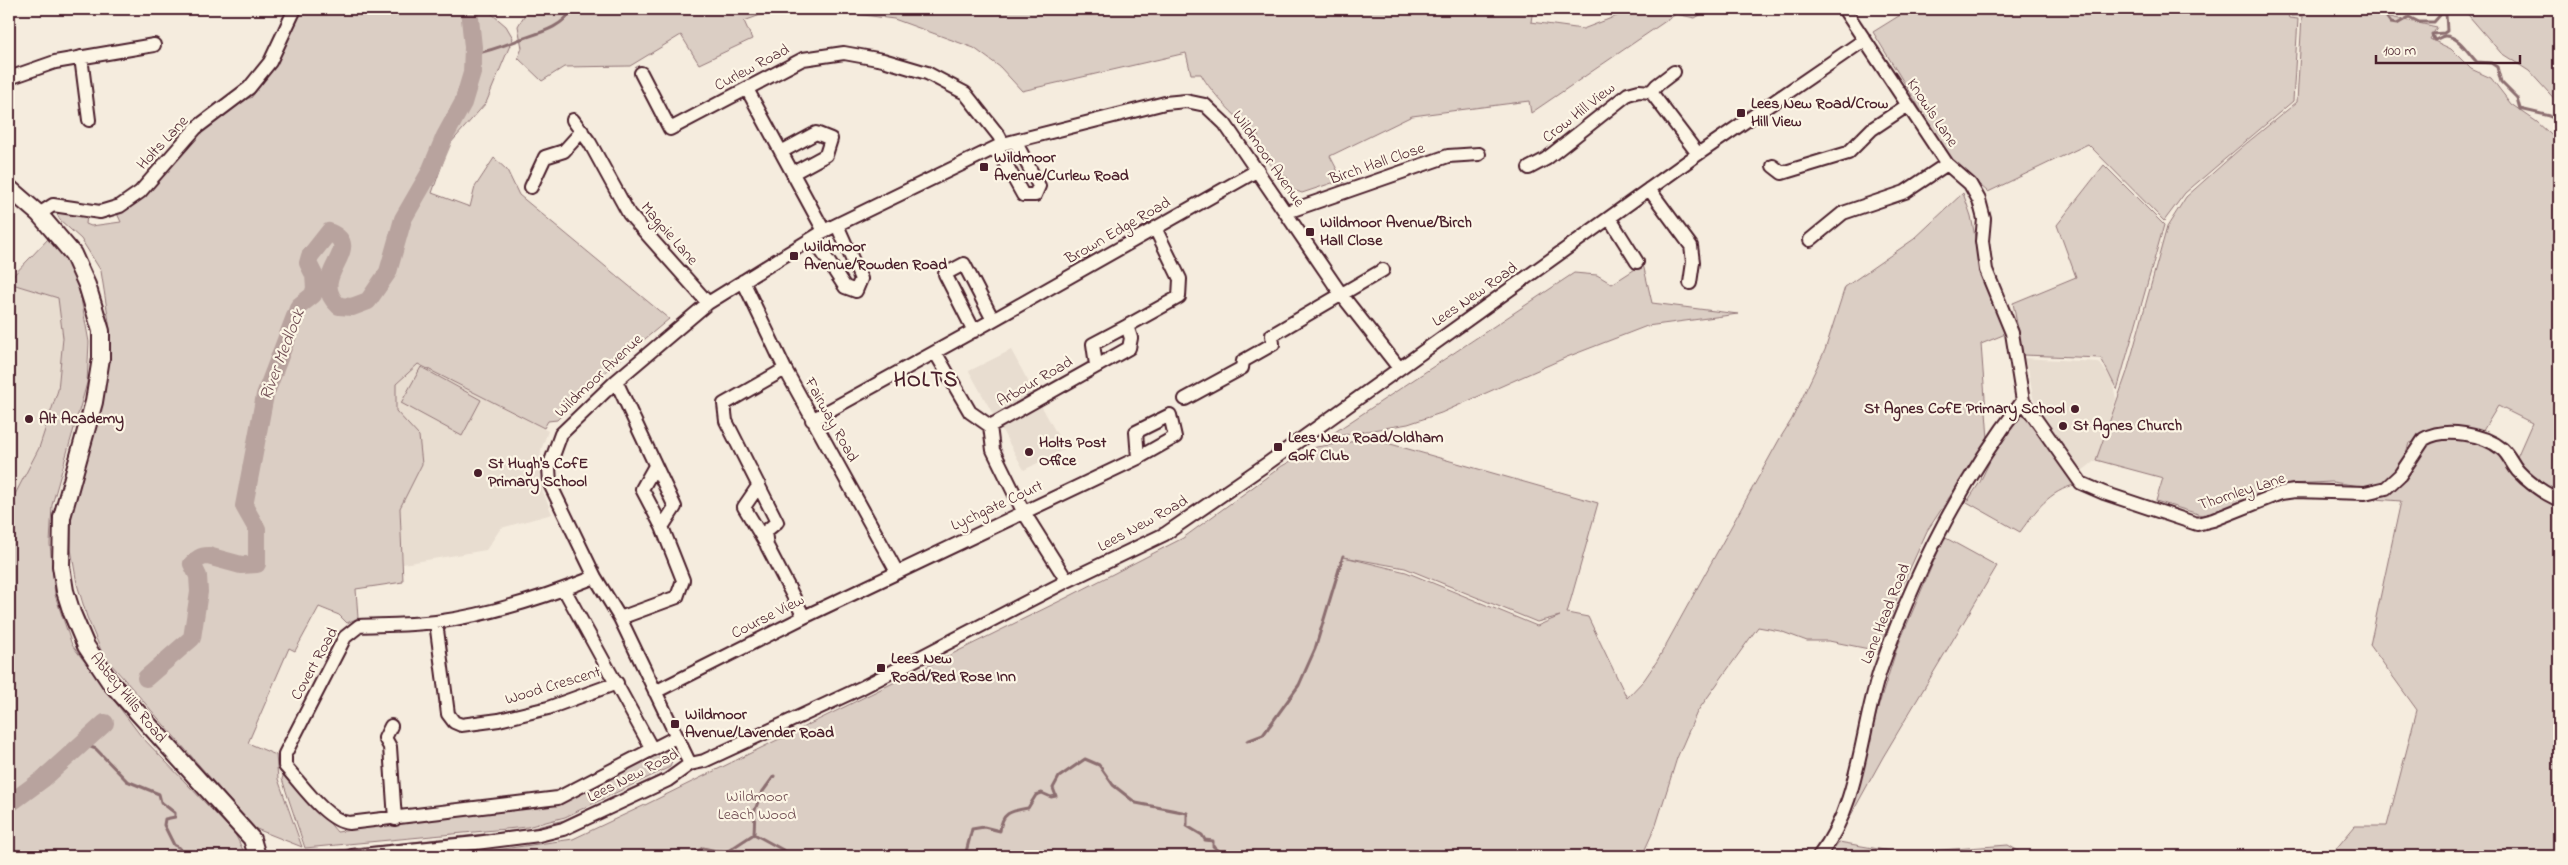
<svg xmlns="http://www.w3.org/2000/svg" width="2568" height="865" viewBox="0 0 2568 865" font-family="'Indie Flower',sans-serif">
<style>
.built{fill:#e8ddd0}
.green{fill:#dbcec4;stroke:#927678;fill-rule:evenodd}
.lines{fill:none;stroke-linecap:round;stroke-linejoin:round}
.stream{stroke:#8c6e70;stroke-width:3}
.river{stroke:#b8a39e;stroke-width:18}
.minor-casing{stroke:#4a1f2b;stroke-width:16}
.major-casing{stroke:#4a1f2b;stroke-width:20}
.minor{stroke:#fcf5e5;stroke-width:12}
.major{stroke:#fcf5e5;stroke-width:16}
.poi-dot{fill:#4a1f2b;stroke:#fcf5e5;stroke-width:2}
.labels{text-anchor:middle;dominant-baseline:central;stroke-width:4.5;stroke-linejoin:round;paint-order:stroke}
.street-label{font-size:16px;fill:#4a1f2b;stroke:#fcf5e5}
.poi-label{font-size:16px;font-weight:bold;fill:#4a1f2b;stroke:#fcf5e5;text-anchor:start}
.park-label{font-size:16px;fill:#6e4b51;stroke:#fcf5e5}
.water-label{font-size:18px;font-style:italic;fill:#704d53;stroke:#fcf5e5}
.district-label{font-size:21px;font-weight:bold;letter-spacing:1px;fill:#4a1f2b;stroke:#fcf5e5}
</style>
<rect width="100%" height="100%" fill="#f5ecde"/>
<filter id="ink" filterUnits="userSpaceOnUse"><feTurbulence type="fractalNoise" baseFrequency=".02" numOctaves="2"/><feDisplacementMap in="SourceGraphic" scale="10" xChannelSelector="R" yChannelSelector="G"/><feConvolveMatrix kernelMatrix="1 2 1 2 8 2 1 2 1" color-interpolation-filters="sRGB"/></filter>
<g filter="url(#ink)">
<path class="built" d="M9,283l49,15 5,40 -5,52 -19,58 -30,58z
M1011,350l54,99 -41,21 -55,-99z
M2023,358l76,4 13,18 4,19 -20,61 -18,14 -36,-55 -9,-22 -5,-29z
M418,363l130,68 -7,19 -2,32 13,32 -51,14 -15,22 -83,14 -3,-56 22,-44 -27,-53 1,-27z"/>
<path class="green" d="M299,9h187l20,17 7,12 -27,65 -37,42 -17,48 38,14 5,-20 19,-29 13,12 12,25 150,124 -71,59 -41,42 -9,1 -4,7 -126,-64 -22,20v27l23,25 3,28 -22,44 3,74 -47,7 2,29 -11,5 -8,-8 -20,-8 -24,44 -6,-3 -41,95 28,12 2,24 24,68 -48,-19 -151,-173 -16,-38 -10,-33 -6,-35v-33l7,-38 22,-74 9,-42v-40l-8,-51 -20,-32 -21,-19 -3,-6 5,-5 25,6 -1,9 5,2 30,-4 -5,-11 86,-81 40,-33 9,1 25,-33 4,-18z
M528,9h249l-33,12 8,18 -53,25 -18,-29 -51,31 -66,1 -22,14 -24,-23 4,-10 -4,-22z
M818,9h715l-2,13 52,7 52,-20h75l-15,9 -19,-4 -145,99 -2,-12 -117,15 -82,40 16,31 -14,-4 -30,10 -12,-4 -3,-12c-17,-8 -29,-23 -29,-42 -18,-13 -47,-42 -57,-61h-10l-5,-21 -164,38 -22,-24 -26,-19 -80,-29z
M1910,9h376l3,9 9,1 -5,82 -108,92 -21,28 -76,-77 -100,48 -36,-31 -79,-129z
M2289,9h95l6,8 47,10 -7,12 21,10 20,20 20,9 20,26 26,18 22,20v352l-32,-23 -10,-14 15,-34 -34,-17 -17,28 -72,9 -5,17 -10,17 -20,11 -42,-6 -42,2 -82,33 -52,-16 7,-23 -67,-18 31,-88 40,-145 19,-30 56,-50 55,-45 5,-86h-11z
M2463,9h96v95l-30,-33 -28,-18z
M2104,165l60,60 -47,165 -16,-32 -78,-3 -10,-52 63,-26 -19,-52z
M1963,193l8,23 13,68 24,49 -27,11 7,95 -61,92 -29,64 -19,56 -50,-10h-22l-27,-10 -22,-4 -61,85 -20,46 -21,67 -14,31h-1187l118,-17 72,-34 423,-208 115,-59 99,-72 34,-19 54,-8 17,4 211,60 -31,110 21,4 39,81 17,-18 13,-19 122,-221 13,-21 33,-69 20,-63 69,-48zM1344,557l61,11 132,54 23,-6 -23,10 -131,-54z
M49,238l19,21 12,34 9,49 -2,41 -35,122 -2,39 5,51 17,50 69,91 94,98 11,22h-237v-350l30,-58 19,-58 5,-52 -5,-40 -49,-15v-3z
M1643,264l9,39 86,11 -91,12 -80,31 -126,56 -33,11 -82,14 248,-165 23,2 15,9z
M421,367l60,33 -19,36 -61,-33z
M2025,412l52,72c-29,8 -40,25 -57,48l-53,-30 13,-20 16,-34z
M2455,438l38,8 66,58v352h-229l25,-30h32l30,-116 -47,-65 31,-144 -26,-2 14,-6 11,-9 25,-39 11,-6z
M1944,537l53,29 -114,191 -43,78 19,-51 18,-73 20,-63z
M666,750l6,10 -2,7 -105,50 -38,10 -222,21 -23,-69 3,-9 52,62 222,-31z
M660,775l1,2 -96,45 -35,9 -245,25 244,-27 35,-9z
M1839,842l62,11 107,-8 19,11h-200z"/>
<g class="lines">
<path class="stream" d="M2385,9l-2,3 8,11 6,1 12,-7 10,5h15l7,-8h5l1,17 -3,2 -12,1 2,6c3,0 7,-4 11,-4 15,0 23,18 32,26l14,1 6,4 4,15 16,16 3,11 30,7 9,8
M473,54c18,-3 32,-9 48,-15 21,-7 40,-11 52,-30
M1247,741l16,-6 36,-50 16,-36 28,-93
M77,748l7,2 4,-4 8,3 31,32 32,13 2,8 14,11v4l-10,2 -1,6 10,20 6,3 1,8
M754,834l1,-24 6,-16 13,-18
M688,856l15,-8 22,5 29,-19 40,22
M965,856l7,-27 12,-2 16,4c2,-19 11,-20 28,-23l8,-13 6,-2 9,4 5,-1 -3,-8 6,-11 26,-18 14,6 14,20 23,18 51,10v13l15,9 3,5 8,1v5l12,10"/>
<path class="river" d="M146,678l46,-40 7,-46 -1,-16 -6,-12c5,-5 9,-8 16,-8l33,9 16,-1v-35l-13,-23 21,-111 34,-89 14,-11 2,-7 -1,-13 -6,-12 2,-7 19,-24c39,16 -24,44 10,74l13,1 16,-6 20,-29 15,-53 26,-45 16,-38 18,-33 9,-30 1,-26 -4,-38
M9,804l34,-25 62,-56"/>
<defs>
<path id="minor" d="M1844,9l103,155 23,20 9,16 5,19 -2,22 4,29 26,63 11,68 58,82 23,10 93,31 16,-4 68,-27 14,-2 70,2 21,-5 14,-13 24,-36c21,-12 60,-5 78,10 7,6 10,15 16,22 12,13 26,22 41,29
M81,57l8,63
M641,73l29,56 133,-70 41,-6 39,7 44,13 38,20 34,43 4,8
M9,78l46,-16 99,-17
M747,89l77,142
M1651,92l6,-7 17,-13
M573,120l17,23 39,71 79,89
M997,148l26,47h12l4,-9 -24,-45
M781,152l35,-19 15,6 -5,16 -33,18
M1773,166l9,7 66,-20 24,-24 36,-24
M1529,168l17,-9 82,-65 11,-3 12,1 47,62
M531,187l14,-30 19,-6 18,-20
M1649,189l42,57 2,16 -3,21
M1287,212l161,-56 31,-2
M39,214l14,-9 47,7 20,-6 20,-14 56,-64 53,-40 21,-26 25,-53
M1610,219l27,43
M813,238l32,49 11,4 5,-12 -24,-54
M1810,240l33,-27 62,-21 42,-28
M743,281l42,88 112,203
M974,331l-29,-57 19,-10 29,56
M935,352l35,60 20,14 3,24 30,61 44,70
M1096,365l-3,-21 34,-18
M785,369l-61,35 2,17 51,101 -12,10 2,14 37,71
M616,381l59,126 -13,20 21,53 -6,17 -57,21
M1185,399l57,-31 1,-7 30,-17 -1,-9 111,-65
M812,420l181,-100 265,-150
M990,426l139,-78 2,-10 -4,-12 52,-29 1,-18 -25,-51
M655,466l-13,23 20,38
M759,485l-15,22 21,35
M595,577c-50,20 -106,38 -159,45 -26,3 -52,3 -77,4l-14,11 -60,117v12c15,16 41,55 64,57l209,-25 118,-61
M564,589l88,160
M436,622l12,92 6,8 7,3 38,-5 49,-12 69,-25
M655,692l149,-75 334,-159 37,-21 -5,-22 -34,17 2,26
M391,726l-6,12 5,9 5,72
M690,764l-70,-146 -25,-41 -45,-93 -1,-17 12,-33 55,-53 92,-78 116,-72 179,-87 162,-41 21,-2 19,4 20,19 116,170 58,74
M352,856l124,-13 63,-8 24,-6 105,-49 22,-16 14,-3 157,-73 206,-107 98,-47 103,-71 430,-309 166,-114
M1819,856c41,-52 41,-125 61,-185 34,-97 80,-189 143,-270"/>
<path id="major" d="M9,188l30,26 34,40 14,31 14,46v27l-7,44 -32,115 -1,49 4,25 7,22 14,33 24,36 142,157 5,17"/>
</defs>
<use href="#minor" class="minor-casing"/>
<use href="#major" class="major-casing"/>
<use href="#minor" class="minor"/>
<use href="#major" class="major"/>
</g>
</g>
<g class="poi-dot">
<rect x="1736" y="108" width="10" height="10" rx="2.5"/>
<rect x="979" y="162" width="10" height="10" rx="2.5"/>
<rect x="1305" y="227" width="10" height="10" rx="2.5"/>
<rect x="789" y="251" width="10" height="10" rx="2.5"/>
<circle cx="2075" cy="409" r="5"/>
<circle cx="29" cy="419" r="5"/>
<circle cx="2063" cy="426" r="5"/>
<rect x="1273" y="442" width="10" height="10" rx="2.5"/>
<circle cx="1029" cy="452" r="5"/>
<circle cx="478" cy="473" r="5"/>
<rect x="876" y="663" width="10" height="10" rx="2.5"/>
<rect x="670" y="719" width="10" height="10" rx="2.5"/>
</g>
<g class="labels">
<g class="street-label">
<text transform="translate(752 68) rotate(-28)">Curlew Road</text>
<text transform="translate(1579 113) rotate(-38)">Crow Hill View</text>
<text transform="translate(1932 113) rotate(56)">Knowls Lane</text>
<text transform="translate(163 143) rotate(-47)">Holts Lane</text>
<text transform="translate(1268 159) rotate(55)">Wildmoor Avenue</text>
<text transform="translate(1377 164) rotate(-19)">Birch Hall Close</text>
<text transform="translate(1118 231) rotate(-30)">Brown Edge Road</text>
<text transform="translate(669 234) rotate(49)">Magpie Lane</text>
<text transform="translate(1475 295) rotate(-35)">Lees New Road</text>
<text transform="translate(599 376) rotate(-43)">Wildmoor Avenue</text>
<text transform="translate(1035 382) rotate(-30)">Arbour Road</text>
<text transform="translate(831 420) rotate(61)">Fairway Road</text>
<text transform="translate(2242 492) rotate(-18)">Thornley Lane</text>
<text transform="translate(997 506) rotate(-25)">Lychgate Court</text>
<text transform="translate(1143 524) rotate(-29)">Lees New Road</text>
<text transform="translate(1886 614) rotate(-68)">Lane Head Road</text>
<text transform="translate(768 617) rotate(-27)">Course View</text>
<text transform="translate(315 664) rotate(-61)">Covert Road</text>
<text transform="translate(553 686) rotate(-17)">Wood Crescent</text>
<text transform="translate(128 698) rotate(51)">Abbey Hills Road</text>
<text transform="translate(633 776) rotate(-27)">Lees New Road</text>
</g>
<g class="poi-label">
<text x="1751" y="104">Lees New Road/Crow<tspan x="1751" dy="18">Hill View</tspan></text>
<text x="994" y="158">Wildmoor<tspan x="994" dy="18">Avenue/Curlew Road</tspan></text>
<text x="1320" y="223">Wildmoor Avenue/Birch<tspan x="1320" dy="18">Hall Close</tspan></text>
<text x="804" y="247">Wildmoor<tspan x="804" dy="18">Avenue/Rowden Road</tspan></text>
<text x="2065" y="409" text-anchor="end">St Agnes CofE Primary School</text>
<text x="39" y="419">Alt Academy</text>
<text x="2073" y="426">St Agnes Church</text>
<text x="1288" y="438">Lees New Road/Oldham<tspan x="1288" dy="18">Golf Club</tspan></text>
<text x="1039" y="443">Holts Post<tspan x="1039" dy="18">Office</tspan></text>
<text x="488" y="464">St Hugh's CofE<tspan x="488" dy="18">Primary School</tspan></text>
<text x="891" y="659">Lees New<tspan x="891" dy="18">Road/Red Rose Inn</tspan></text>
<text x="685" y="715">Wildmoor<tspan x="685" dy="18">Avenue/Lavender Road</tspan></text>
</g>
<g class="park-label">
<text x="757" y="797">Wildmoor<tspan x="757" dy="18">Leach Wood</tspan></text>
</g>
<g class="water-label">
<text transform="translate(283 355) rotate(-69)">River Medlock</text>
</g>
<g class="district-label">
<text x="926" y="381">HOLTS</text>
</g>
</g>
<rect width="2568" height="865" fill="none" stroke="#fcf5e5" stroke-width="30"/>
<rect x="15" y="15" width="2538" height="835" fill="none" stroke="#4a1f2b" stroke-width="2" filter="url(#ink)"/>
<path d="M2376 55v8h144v-8" fill="none" stroke="#4a1f2b" stroke-width="2.5"/>
<text x="2383" y="55" font-size="15" fill="#4a1f2b" stroke="#fcf5e5" stroke-width="4" paint-order="stroke">100 m</text>
</svg>
